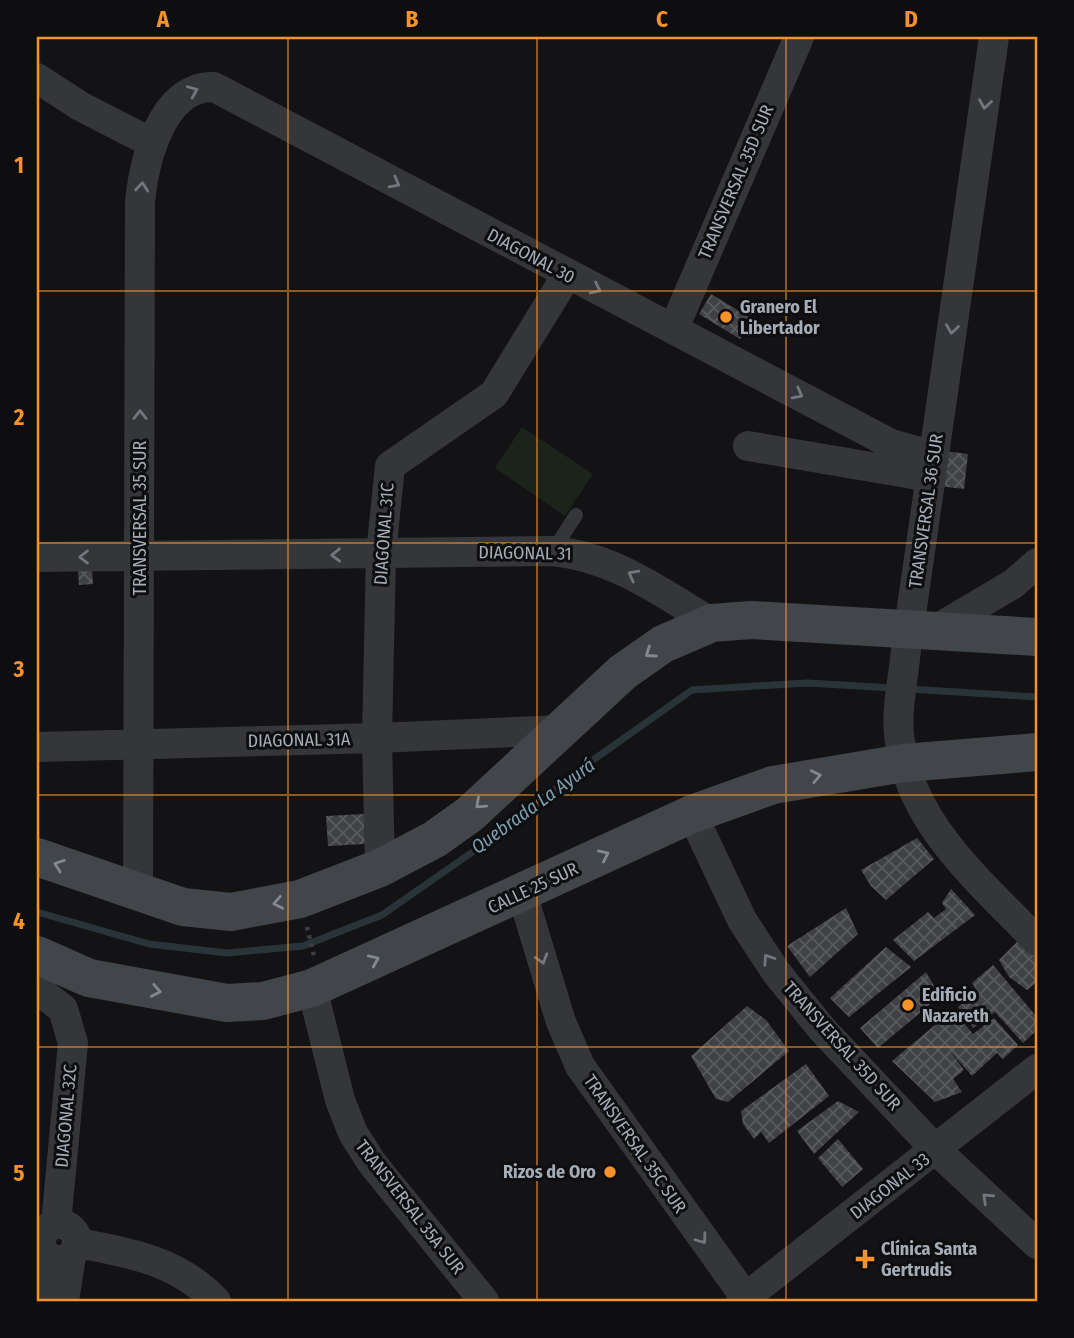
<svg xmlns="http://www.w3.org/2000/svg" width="1074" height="1338" viewBox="0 0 1074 1338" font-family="'Fira Sans Condensed',sans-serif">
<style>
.park{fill:#1b231b}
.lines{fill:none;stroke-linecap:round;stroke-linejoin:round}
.stream{stroke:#293439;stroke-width:7}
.building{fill:url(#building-cross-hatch)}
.path{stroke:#3a3d41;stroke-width:4.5;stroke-dasharray:3.5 5;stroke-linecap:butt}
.service{stroke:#34363a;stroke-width:14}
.minor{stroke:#34363a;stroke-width:30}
.secondary{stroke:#42454a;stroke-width:38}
.oneway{stroke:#72777e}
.oneway2{stroke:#828890}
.grid{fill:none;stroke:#f6922a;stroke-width:2;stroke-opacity:0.55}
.poi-dot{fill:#f6922a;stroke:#0e0e10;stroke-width:2.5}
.labels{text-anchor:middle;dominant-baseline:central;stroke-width:6;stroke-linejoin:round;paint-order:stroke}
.street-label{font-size:18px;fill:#a4acb6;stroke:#0e0e10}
.poi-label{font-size:18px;font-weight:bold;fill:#a4acb6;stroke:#0e0e10;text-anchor:start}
.water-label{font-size:19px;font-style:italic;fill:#7aa0b2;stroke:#0e0e10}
.neatline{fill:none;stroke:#f6922a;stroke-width:2.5}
.grid-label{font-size:23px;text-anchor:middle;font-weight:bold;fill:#f6922a}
</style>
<defs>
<pattern id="building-cross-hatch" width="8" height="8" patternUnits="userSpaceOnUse" patternTransform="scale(1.75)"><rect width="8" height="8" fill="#3f4145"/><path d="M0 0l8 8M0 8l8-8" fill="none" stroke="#585a5e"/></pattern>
</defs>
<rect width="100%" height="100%" fill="#131315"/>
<path class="park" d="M522,427l71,47 -28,42 -70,-48z"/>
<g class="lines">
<path class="stream" d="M909,689l128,8
M37,912l112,32 78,9 76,-7 79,-31 122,-85 82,-65 106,-75 115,-7 86,5"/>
</g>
<path class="building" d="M711,294l41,25 -12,20 -41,-25z
M943,451l25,3 -4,35 -25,-3z
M92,570l1,14 -14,1 -1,-14z
M364,814l1,30 -37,2 -2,-30z
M917,838l17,21 -48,41 -15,-14 -10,-16z
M951,889l24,26 -61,46 -21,-21 35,-28 6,6 12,-9 -4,-6z
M846,908l12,26 -48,43 -23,-31z
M1024,935l13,18v29l-10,8 -18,-13 -10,-17z
M886,947l25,20 -62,50 -19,-19z
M993,965l44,52v13l-14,13 -28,-31 -22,16 -15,-21 18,-17 -4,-7z
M926,972l14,24 -62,52 -18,-20z
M747,1006l19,14 23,31 -61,51 -12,-3 -25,-43z
M953,1010l20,24 21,-16 24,27 -15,14 -6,-6 -25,23 -22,-25 14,19 -11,9 9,13 -27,10 -43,-41z
M806,1064l23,32 -60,47 -8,-11 -7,7 -11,-15 -2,-13z
M838,1101l21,11 -45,42 -17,-23z
M838,1139l25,30 -21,18 -24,-29z"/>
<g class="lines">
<path class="path" d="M307,927l7,29"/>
<path class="service" d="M553,551l23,-36"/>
<path class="minor" d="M994,37l-88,612c-2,27 -10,58 -7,86 9,88 81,146 138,206
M37,78l43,28 72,37
M674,328l125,-291
M748,446l182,31
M37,557l516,-6c61,6 108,41 159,72
M930,633l83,-49 24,-21
M37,747l340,-9 185,-8
M692,814l50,106 34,52 46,57 114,121 101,94
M380,868l-3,-130 4,-184 9,-88 104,-72 73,-119
M522,893l39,129 19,44 168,235
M138,894l2,-692c4,-41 22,-117 74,-115l677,357 43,12
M312,988l28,112 13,33 19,30 112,138
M37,989l26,20 10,34 -17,181
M41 1242a18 18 0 1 1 36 0a18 18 0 1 1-36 0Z
M78,1243c53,10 100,18 138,58
M37,1299l8,-45
M64,1301l7,-45
M741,1301l296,-232"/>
<path class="secondary" d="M37,857l146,50 48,5 69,-13 80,-31 55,-29 35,-25 153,-142 40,-28 49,-21 39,-3 286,17
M37,955l52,23 138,25 36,-2 49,-13 380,-174 81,-29 131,-22 133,-11"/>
</g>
<defs><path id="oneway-chevron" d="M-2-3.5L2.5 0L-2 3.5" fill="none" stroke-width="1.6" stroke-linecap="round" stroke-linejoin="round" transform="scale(1.75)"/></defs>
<g class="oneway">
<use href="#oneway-chevron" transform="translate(193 91) rotate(-23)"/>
<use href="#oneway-chevron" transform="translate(985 104) rotate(98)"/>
<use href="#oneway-chevron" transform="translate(395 183) rotate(28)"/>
<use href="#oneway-chevron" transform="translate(142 187) rotate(-85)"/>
<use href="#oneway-chevron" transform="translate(596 289) rotate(26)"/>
<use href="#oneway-chevron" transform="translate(952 329) rotate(98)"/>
<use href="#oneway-chevron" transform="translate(798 394) rotate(28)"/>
<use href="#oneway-chevron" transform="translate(140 415) rotate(-90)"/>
<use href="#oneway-chevron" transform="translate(336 555) rotate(179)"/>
<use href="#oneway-chevron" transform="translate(84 557) rotate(180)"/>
<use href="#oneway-chevron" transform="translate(633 575) rotate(-152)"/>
<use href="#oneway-chevron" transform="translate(542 959) rotate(73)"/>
<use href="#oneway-chevron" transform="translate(768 959) rotate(-124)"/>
<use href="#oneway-chevron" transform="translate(987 1198) rotate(-137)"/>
<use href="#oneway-chevron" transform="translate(702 1239) rotate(54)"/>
</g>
<g class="oneway2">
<use href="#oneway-chevron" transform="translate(650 653) rotate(145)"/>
<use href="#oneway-chevron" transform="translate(816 776) rotate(-12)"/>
<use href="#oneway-chevron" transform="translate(480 804) rotate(138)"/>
<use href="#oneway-chevron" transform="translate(604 855) rotate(-25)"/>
<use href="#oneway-chevron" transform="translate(59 865) rotate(-160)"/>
<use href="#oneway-chevron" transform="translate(278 903) rotate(169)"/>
<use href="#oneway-chevron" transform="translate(374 960) rotate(-24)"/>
<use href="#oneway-chevron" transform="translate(156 991) rotate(11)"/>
</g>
<path class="grid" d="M288,37v1264M537,37v1264M786,37v1264M37,291h1000M37,543h1000M37,795h1000M37,1047h1000"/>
<g class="poi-dot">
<circle cx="726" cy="317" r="7"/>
<circle cx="908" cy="1005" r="7"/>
<circle cx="610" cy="1172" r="7"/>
<path d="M861.5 1248.5h7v7h7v7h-7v7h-7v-7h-7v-7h7z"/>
</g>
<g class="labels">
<g class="street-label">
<text transform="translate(736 182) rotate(-67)">TRANSVERSAL 35D SUR</text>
<text transform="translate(531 256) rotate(28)">DIAGONAL 30</text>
<text transform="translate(926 511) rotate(-82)">TRANSVERSAL 36 SUR</text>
<text transform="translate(140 518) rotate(-90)">TRANSVERSAL 35 SUR</text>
<text transform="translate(384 534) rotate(-86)">DIAGONAL 31C</text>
<text transform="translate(525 553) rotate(1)">DIAGONAL 31</text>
<text transform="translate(299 740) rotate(-1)">DIAGONAL 31A</text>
<text transform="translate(533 888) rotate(-25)">CALLE 25 SUR</text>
<text transform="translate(842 1046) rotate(48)">TRANSVERSAL 35D SUR</text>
<text transform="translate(66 1116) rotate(-85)">DIAGONAL 32C</text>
<text transform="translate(635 1144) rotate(55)">TRANSVERSAL 35C SUR</text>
<text transform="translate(890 1186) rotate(-38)">DIAGONAL 33</text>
<text transform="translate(410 1207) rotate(52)">TRANSVERSAL 35A SUR</text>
</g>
<g class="poi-label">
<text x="740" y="307">Granero El<tspan x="740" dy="21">Libertador</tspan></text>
<text x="922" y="995">Edificio<tspan x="922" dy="21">Nazareth</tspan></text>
<text x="596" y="1172" text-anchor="end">Rizos de Oro</text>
<text x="881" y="1249">Clínica Santa<tspan x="881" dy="21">Gertrudis</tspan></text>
</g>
<g class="water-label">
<text transform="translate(533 806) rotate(-36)">Quebrada La Ayurá</text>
</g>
</g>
<rect width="1074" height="1338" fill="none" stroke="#0e0e10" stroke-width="77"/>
<rect x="38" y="38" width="998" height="1262" class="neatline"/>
<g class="grid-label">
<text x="163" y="27">A</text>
<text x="412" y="27">B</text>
<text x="662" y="27">C</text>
<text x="911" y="27">D</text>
<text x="19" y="173">1</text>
<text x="19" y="425">2</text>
<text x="19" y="677">3</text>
<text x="19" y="929">4</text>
<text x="19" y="1181">5</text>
</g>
</svg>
